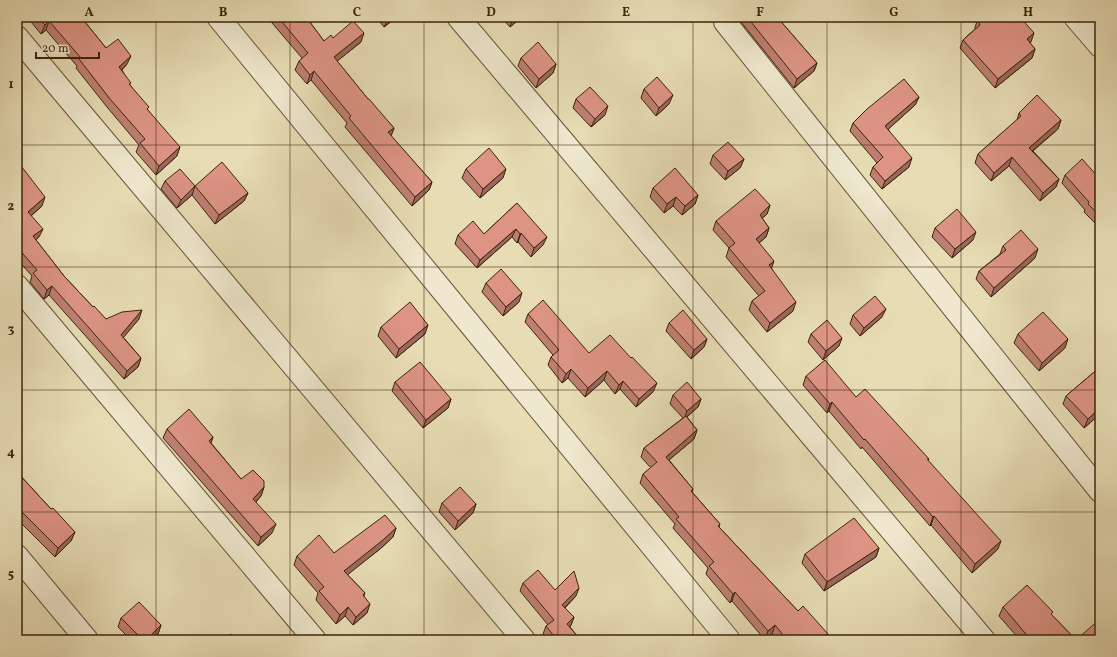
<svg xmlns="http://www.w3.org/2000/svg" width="1117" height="657" viewBox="0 0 1117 657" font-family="Vollkorn,serif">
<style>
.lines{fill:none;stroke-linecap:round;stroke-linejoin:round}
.minor-casing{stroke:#665235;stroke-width:24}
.minor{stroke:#efe8ce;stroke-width:22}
.wall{fill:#be7f72;stroke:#3b240b}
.shaded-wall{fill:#9b685d;stroke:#3b240b}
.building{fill:#dd9485;stroke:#3b240b}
.grid{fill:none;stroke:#3b240b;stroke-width:1;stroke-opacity:0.55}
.neatline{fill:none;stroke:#3b240b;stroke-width:1.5}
.grid-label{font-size:13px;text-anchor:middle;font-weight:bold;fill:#3b240b}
</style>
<rect width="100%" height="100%" fill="#e7dcb4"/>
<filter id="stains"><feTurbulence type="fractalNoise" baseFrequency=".005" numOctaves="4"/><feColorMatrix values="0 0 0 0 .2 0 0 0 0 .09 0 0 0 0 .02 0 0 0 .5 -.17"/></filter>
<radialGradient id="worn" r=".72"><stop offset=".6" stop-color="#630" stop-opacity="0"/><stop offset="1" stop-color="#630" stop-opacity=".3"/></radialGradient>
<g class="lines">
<defs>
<path id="minor" d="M218,17l511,623
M458,17l526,623
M1075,17l25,29
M725,22l375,469
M17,37l507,603
M17,286l298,354
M17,556l70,84"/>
</defs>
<use href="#minor" class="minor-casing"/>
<use href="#minor" class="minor"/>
</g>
<path class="wall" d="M27,17h54l25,31 21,16 -5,6 8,15 18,25 29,46 -21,19 -20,-23 3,-7 -32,-38 -31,-39 1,-2 -31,-36 -5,4z
M267,17h39l18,24 9,-3 28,4 -24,19 31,38 26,29 -3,8 41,46 -3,8 -17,16 -67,-79 2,-4 -36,-43 -4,4 -12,-14 4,-9 3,-3z
M376,17h21l-13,10z
M501,17h21l-12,10z
M737,17h40l40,46 -3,8 -20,17z
M978,19l53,23 -1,1 5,6 -3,9 -37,30 -35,-40 3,-8 12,-11v-2z
M521,58l35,6 -3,9 -17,15 -18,-22z
M644,89l25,15 -13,12 -15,-18z
M919,97l-4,8 -27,24 21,38 -27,22 -12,-14 3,-8 4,-4 -27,-32 3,-8z
M576,99l29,16 -14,12 -18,-19z
M1019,113l42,7 -3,9 -25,22 26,28 -3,8 -16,14 -31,-35 -18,15 -16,-18 3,-9 39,-34z
M713,155l31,4 -4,9 -15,12 -15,-16z
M17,162l25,44 -11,10 8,21 -3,3 28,36 29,31 13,12h33l-16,18 18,21 -3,9 -14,12 -75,-84 -5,4 -14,-17 2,-6 -15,-17z
M466,169l37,9 -23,20 -18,-20z
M1065,175l35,4v3l-1,3 1,1v42l-16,-16 1,-2 -23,-27z
M165,181l30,5 53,7 -4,8 -29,23 -23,-29 -15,13 -16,-19z
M653,188l45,7 -3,9 -13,11 -9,-9 -9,7 -14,-16z
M517,203l26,42 -12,12 -13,-15 -1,1 -5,-6 -35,31 -22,-24 3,-9 26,-1z
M770,205l-3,9 -5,4 7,10 -3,9 -7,6 34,68 -26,21 -18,-22 3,-9 7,-5 -33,-39 3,-9 -16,-18 3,-9z
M935,228l38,12 -21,18 -20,-21z
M1003,246l32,12 -44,39 -15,-18 3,-8 21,-17z
M486,283l33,19 -16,14 -21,-24z
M528,314l61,39 64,39 -17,15 -16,-18 -5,5 -11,-14 -19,17 -17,-19 -6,5 -14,-18 3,-8 2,-2 -28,-33z
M853,315l29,2 -22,19 -10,-12z
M669,323l38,16 -3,8 -13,12 -25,-28z
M381,327l44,7 -29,24 -18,-22z
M811,334l28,12 -16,14 -15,-18z
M1018,334l47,14 -26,23 -25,-28z
M1100,367v47l-16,14 -21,-24 3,-8z
M806,376l50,21 73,62 -1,2 70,88 -26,24 -41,-48 -1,1 -68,-79 -1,2 -32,-38 -2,2 -24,-28z
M395,382l56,17 -3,9 -25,20 -31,-37z
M673,395l28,4 -3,8 -11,10 10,13 -3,9 -25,21 24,29 -1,3 28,32 -1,3 79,84 30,23 -2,6h-49l-5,-6 -7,6 -33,-39 -2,2 -24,-29 2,-6 -35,-40 2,-4 -35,-41 3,-9 8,-6 -10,-11 3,-9 39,-30 -13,-14z
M167,429l46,8 -2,6 30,36 23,8 -3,9 -5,6 16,31 -14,13 -95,-108z
M17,472l34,37 24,23 -4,9 -16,16 -38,-38z
M442,503l34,1 -3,9 -18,17 -16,-18z
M396,528l-3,9 -13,12 -33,25 18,19 -1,3 3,17 -14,12 -8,-9 -9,8 -20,-24 2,-7 -24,-28 3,-9 37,-3z
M879,548l-3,9 -52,34 -22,-28 3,-9z
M523,583l32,7 21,6 -11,12 9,9 -3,8 -1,2 9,11v2h-31l-5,-6 3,-8 2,-1 -28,-34z
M1003,607l49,8 24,25h-56l-21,-24z
M121,618l40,7 -3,9 -6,6h-21l-13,-13z"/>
<path class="shaded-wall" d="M390,17h7l-13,10 4,-8z
M514,17h8l-12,10 3,-9z
M49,21l-3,9 -5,4 4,-9z
M364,33l-3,9 -30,24 3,-9z
M1034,33l-3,9 -7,6 3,-9z
M1035,49l-3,9 -37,30 3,-9z
M131,56l-4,8 -11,12 3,-9z
M817,63l-3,8 -20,17 3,-9z
M556,64l-3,9 -17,15 3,-9z
M314,71l-3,9 -4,4 3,-9z
M673,95l-4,9 -13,12 3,-8z
M919,97l-4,8 -33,30 3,-9z
M608,106l-3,9 -14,12 4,-8z
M1061,120l-3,9 -32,27 3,-8z
M394,128l-3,8 -3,-4z
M180,147l-3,9 -21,19 3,-9z
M1012,157l-3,9 -18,15 3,-8z
M912,158l-3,9 -27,22 3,-8z
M744,159l-4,9 -15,12 3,-9z
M506,169l-3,9 -23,20 3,-9z
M1059,179l-3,8 -16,14 3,-8z
M432,182l-3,8 -17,16 3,-9z
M195,186l-3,9 -15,13 4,-8z
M248,193l-4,8 -29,23 4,-9z
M698,195l-3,9 -13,11 3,-9z
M45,197l-3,9 -17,15 3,-9z
M676,197l-3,9 -9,7 3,-9z
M770,205l-3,9 -11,10 4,-9z
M769,228l-3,9 -13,11 3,-9z
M43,229l-4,8 -9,8 3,-9z
M516,229l-4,8 -35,31 3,-8z
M976,232l-3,8 -21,18 3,-9z
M521,233l-3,9 -1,1 3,-9z
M547,237l-4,8 -12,12 3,-9z
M1038,249l-3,9 -44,39 3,-9z
M774,261l-3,9 -2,-5z
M52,286l-3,9 -5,4 3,-9z
M522,293l-3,9 -16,14 3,-9z
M796,302l-3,9 -26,21 3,-9z
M886,309l-4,8 -22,19 4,-8z
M142,310l-3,9 -21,25 3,-9z
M428,325l-3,9 -29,24 3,-9z
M842,338l-3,8 -16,14 3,-9z
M707,339l-3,8 -13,12 3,-9z
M1068,339l-3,9 -26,23 3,-8z
M141,358l-3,9 -14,12 3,-8z
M571,369l-3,9 -6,5 4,-9z
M607,371l-3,9 -19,17 3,-9z
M623,381l-3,8 -5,5 4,-9z
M21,383l-4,9v-6z
M657,383l-4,9 -17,15 3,-8z
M451,399l-3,9 -25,20 3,-8z
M701,399l-3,8 -14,12 3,-8z
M832,402l-3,9 -2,2 3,-9z
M1100,408v6l-16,14 4,-9z
M697,430l-3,9 -31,26 3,-8z
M213,437l-3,8 -1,-4z
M264,487l-3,9 -11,12 3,-9z
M476,504l-3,9 -18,17 3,-9z
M934,516l-3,9 -1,1 3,-9z
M276,524l-4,9 -14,13 3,-9z
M396,528l-3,9 -13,12 -39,31 3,-9z
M75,532l-4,9 -16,16 3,-9z
M1001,541l-3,8 -26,24 3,-9z
M879,548l-3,9 -52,34 3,-9z
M579,588l-3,8 -17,17 3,-8z
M735,592l-3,9 -2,2 3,-9z
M370,604l-3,9 -14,12 3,-8z
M348,607l-3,9 -9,8 4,-9z
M574,617l-3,8 -7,7 3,-8z
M161,625l-3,9 -6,6h-6z
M775,625l-3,9 -7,6 3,-9z
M828,634l-2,6h-5z"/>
<path class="building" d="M38,17h43l25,31 12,-9 13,17 -12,11 12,16 -2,1 20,23 -2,2 33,38 -21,19 -19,-23 5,-4 -35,-40 -31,-40 2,-1 -32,-37 -4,4z
M278,17h28l18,24 7,-6 2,3 20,-17 11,12 -30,24 34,42h1l25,29 -6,4 44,50 -17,15 -66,-79 2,-2 -37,-45 -4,4 -11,-14 9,-8z
M747,17h30l40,46 -20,16z
M980,17h40l14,16 -7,6 8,10 -37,30 -35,-39 17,-15 -2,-6z
M538,42l18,22 -17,15 -18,-21z
M657,77l16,18 -14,13 -15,-19z
M904,79l15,18 -34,29 27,32 -27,23 -12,-14 10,-10 -30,-34 14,-14z
M590,87l18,19 -13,13 -19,-20z
M1037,95l24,25 -32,28 30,31 -16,14 -31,-36 -18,16 -16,-19 43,-38 -2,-3z
M728,142l16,17 -16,12 -15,-16z
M489,148l17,21 -23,20 -17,-20z
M1082,159l18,20v2l-3,2 3,3v30l-12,-12 1,-2 -24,-27z
M17,162h1l27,35 -17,15 15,17 -10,7 31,40 29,31 1,-1 12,13 16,-7 20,-2 -21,25 20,23 -14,13 -75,-85 -5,4 -14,-17 4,-3 -20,-23z
M222,162l26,31 -29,22 -24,-29z
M675,168l23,27 -13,11 -9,-9 -9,7 -14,-16z
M180,169l15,17 -14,14 -16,-19z
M755,189l15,16 -10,10 9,13 -13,11 18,22 -5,4 27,37 -26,21 -18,-22 13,-10 -36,-43 6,-5 -19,-22z
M517,203l30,34 -13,11 -13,-15 -1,1 -4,-5 -36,31 -22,-25 15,-14 11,13z
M957,209l19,23 -21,17 -20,-21z
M1021,230l17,19 -44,39 -15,-17 27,-21 -3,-4z
M501,269l21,24 -16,14 -20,-24z
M875,296l11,13 -22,19 -11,-13z
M543,300l46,53 21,-18 21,23 1,-1 25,26 -18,16 -16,-18 -4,4 -12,-14 -19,17 -17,-19 -5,5 -15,-17 8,-7 -31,-36z
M410,302l18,23 -29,24 -18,-22z
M683,310l24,29 -13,11 -25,-27z
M1043,312l25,27 -26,24 -24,-29z
M827,320l15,18 -16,13 -15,-17z
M825,360l31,37 9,-8 64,70h-2l74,82 -26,23 -41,-48 -1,1 -68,-78 -1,1 -32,-38 -2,2 -24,-28z
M420,362l31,37 -25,21 -31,-38z
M1100,367v41l-12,11 -22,-23z
M17,379l4,4 -4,3z
M687,382l14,17 -14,12 -14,-16z
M189,409l24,28 -4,4 32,38 12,-9 11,11v6l-11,12 23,25 -15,13 -94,-108z
M686,416l11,14 -31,27 27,32 -2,2 29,33 -2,2 80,85 5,-5 25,28 -7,6h-34l-12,-15 -7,6 -33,-39 -2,2 -24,-28 5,-4 -38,-43 3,-2 -36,-43 14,-12 -13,-14z
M17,472l34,37 2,-1 22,24 -17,16 -41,-41z
M460,487l16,17 -18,17 -16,-18z
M385,515l11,13 -13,12 -39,31 21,22 -2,2 7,9 -14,13 -8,-10 -8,8 -21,-24 5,-4 -27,-31 22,-21 15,18z
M854,518l25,30 -52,34 -22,-28z
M538,570l17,20 19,-19 5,17 -17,17 12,12 -7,7 12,14 -2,2h-20l-11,-14 8,-6 -31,-37z
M1027,585l26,27 -2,2 25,26h-45l-28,-33z
M139,602l22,23 -15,15h-3l-22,-22z
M1100,619v21h-24z
M231,634l3,6h-11z"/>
<path class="grid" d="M156,17v623M290,17v623M424,17v623M558,17v623M693,17v623M827,17v623M961,17v623M17,145h1083M17,267h1083M17,390h1083M17,512h1083"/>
<rect width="1117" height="657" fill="none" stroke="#e7dcb4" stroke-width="44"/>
<path d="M36 52v6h63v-6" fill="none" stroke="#3b240b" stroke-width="2"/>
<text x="42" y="52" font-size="12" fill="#3b240b" stroke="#efe8ce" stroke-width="3" paint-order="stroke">20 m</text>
<rect x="22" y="22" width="1073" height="613" class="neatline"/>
<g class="grid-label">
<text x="89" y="16">A</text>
<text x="223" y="16">B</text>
<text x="357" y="16">C</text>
<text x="491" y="16">D</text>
<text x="626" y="16">E</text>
<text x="760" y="16">F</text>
<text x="894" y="16">G</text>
<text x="1028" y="16">H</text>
<text x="11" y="88">1</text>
<text x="11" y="210">2</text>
<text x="11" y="333">3</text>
<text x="11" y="456">4</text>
<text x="11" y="578">5</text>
</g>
<rect width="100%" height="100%" filter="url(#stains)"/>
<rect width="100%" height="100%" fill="url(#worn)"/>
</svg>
